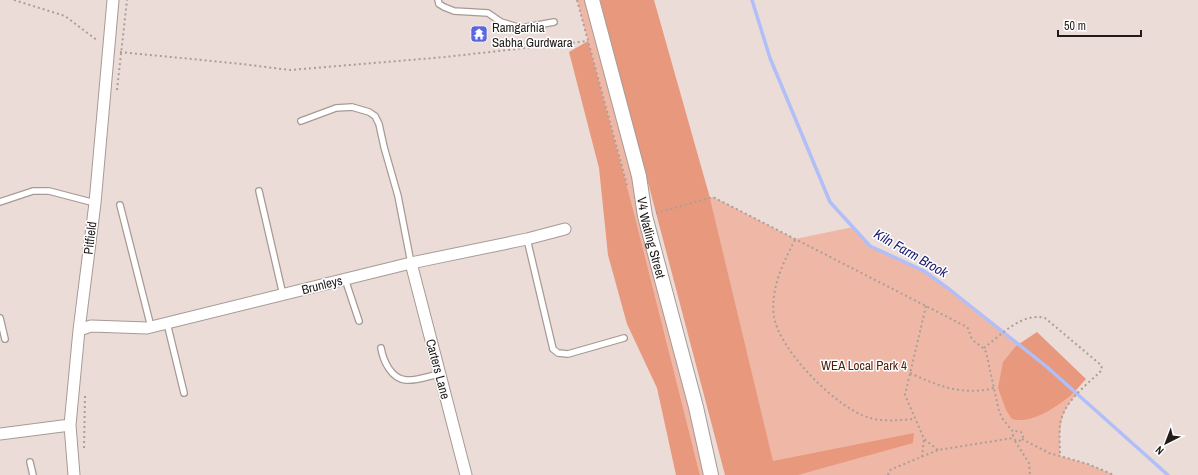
<svg xmlns="http://www.w3.org/2000/svg" width="1198" height="475" viewBox="0 0 1198 475" font-family="'Archivo Narrow',sans-serif">
<style>
.green{fill:#efb8a6}
.forest{fill:#e7987d}
.lines{fill:none;stroke-linecap:round;stroke-linejoin:round}
.stream{stroke:#b1bef8;stroke-width:3.5}
.service-casing{stroke:#a79a95;stroke-width:8}
.minor-casing{stroke:#a79a95;stroke-width:13}
.tertiary-casing{stroke:#a79a95;stroke-width:16}
.path{stroke:#aa9e9a;stroke-width:2;stroke-dasharray:2 3;stroke-linecap:butt}
.service{stroke:#fff;stroke-width:5.5}
.minor{stroke:#fff;stroke-width:11}
.tertiary{stroke:#fff;stroke-width:14}
.labels{text-anchor:middle;dominant-baseline:central;stroke-width:3;stroke-linejoin:round;paint-order:stroke}
.poi-label{font-size:13px;fill:#211b1a;stroke:#fff;text-anchor:start}
.street-label{font-size:13px;fill:#211b1a;stroke:#fff}
.park-label{font-size:13px;fill:#52200e;stroke:#fff}
.water-label{font-size:14px;font-style:italic;fill:#212373;stroke:#fff}
</style>
<rect width="100%" height="100%" fill="#ebdcd7"/>
<path class="green" d="M577,0h14l120,475h-11l-67,-266z
M713,197l82,42 58,-12 17,19 54,25 123,96 30,27c-19,20 -17,36 -17,62l28,8 26,11h-338l-66,-277z"/>
<path class="forest" d="M600,0h54l56,198 63,263 141,-28 -1,10 -115,32h-73z
M588,41l45,168 67,266h-24l-19,-87 -30,-64 -19,-69 -9,-87 -30,-116z
M1037,332l49,47c-6,6 -12,15 -20,20 -14,11 -36,25 -54,20l-6,-9 -8,-22 5,-26 13,-16z"/>
<g class="lines">
<path class="stream" d="M752,0l18,58 60,144 40,44 54,25 25,18 98,78 121,108"/>
<defs>
<path id="service" d="M438,0l1,4 5,3 10,4 34,2 13,9 20,6 33,-6
M301,121l35,-13 16,-1 17,5 6,4 4,8 5,23 14,49 13,67
M259,191l24,104
M0,202l33,-11h16l46,12
M120,205l31,122
M527,239l26,110 5,4 10,1 56,-16
M345,279l14,42
M0,318l5,21
M167,323l17,70
M381,348c2,12 10,31 25,32 10,1 23,-4 33,-6
M30,462l3,13"/>
<path id="minor" d="M411,263l55,212
M79,330l12,-4 56,2 264,-65 116,-24 38,-10
M0,434l70,-9
M74,475l-4,-50 9,-95 16,-127 18,-203"/>
<g id="tertiary">
<path id="s1" d="M592,0l47,176 6,40 51,191 15,68"/>
</g>
</defs>
<use href="#service" class="service-casing"/>
<use href="#minor" class="minor-casing"/>
<use href="#tertiary" class="tertiary-casing"/>
<path class="path" d="M14,0l51,16 33,25
M577,0l50,185
M120,52l122,12 48,6 155,-13 143,-16
M117,90l10,-90
M656,213l57,-16 254,130c3,4 2,6 4,10 3,6 12,9 15,15l13,59 3,7 12,15
M795,240c-12,23 -25,49 -21,77 6,34 63,92 96,101 14,4 30,2 45,1
M926,306l-21,89 19,44 14,11
M984,348c17,-13 38,-36 61,-30l56,47 1,4 -2,3c-16,15 -36,30 -40,52 -1,10 0,22 0,32
M910,373c28,13 53,23 84,15
M1013 436a5 5 0 1 1 10 0a5 5 0 1 1-10 0Z
M1022,439l27,14 39,11 26,11
M1015,441l14,22 1,12
M84,448l1,-53
M922,457l2,-18
M888,475l1,-4 3,-2 46,-19 75,-12"/>
<use href="#service" class="service"/>
<use href="#minor" class="minor"/>
<use href="#tertiary" class="tertiary"/>
</g>
<defs>
<symbol id="temple-square" viewBox="-11 -11 22 22"><rect x="-9" y="-9" width="18" height="18" rx="4" fill="#5b67df" stroke="#fff"/><path d="M0-6L5-2H3V0L6.5 2.5H4V6H1.5V3h-3V6H-4V2.5H-6.5L-3 0V-2H-5Z" fill="#fff"/></symbol>
</defs>
<g fill-rule="evenodd">
<use href="#temple-square" x="469" y="24" width="20" height="20"/>
</g>
<g class="labels">
<g class="poi-label">
<text x="492" y="27">Ramgarhia<tspan x="492" dy="15">Sabha Gurdwara</tspan></text>
</g>
<g class="street-label">
<text stroke="none"><textPath href="#s1" startOffset="245">V4 Watling Street</textPath></text>
<text transform="translate(90 238) rotate(-83)">Pitfield</text>
<text transform="translate(322 285) rotate(-14)">Brunleys</text>
<text transform="translate(438 369) rotate(75)">Carters Lane</text>
</g>
<g class="park-label">
<text x="864" y="365">WEA Local Park 4</text>
</g>
<g class="water-label">
<text transform="translate(911 253) rotate(30)">Kiln Farm Brook</text>
</g>
</g>
<g transform="translate(1166 443) rotate(222)" stroke="#ffffff" stroke-width="3" paint-order="stroke">
<path d="M0-3L7 15L0 10L-7 15Z" fill="#211b1a"/>
<text y="-6" font-size="11" font-weight="bold" text-anchor="middle" fill="#211b1a">N</text>
</g>
<path d="M1058 30v6h83v-6" fill="none" stroke="#211b1a" stroke-width="2"/>
<text x="1064" y="30" font-size="12" fill="#211b1a" stroke="#ffffff" stroke-width="3" paint-order="stroke">50 m</text>
</svg>
